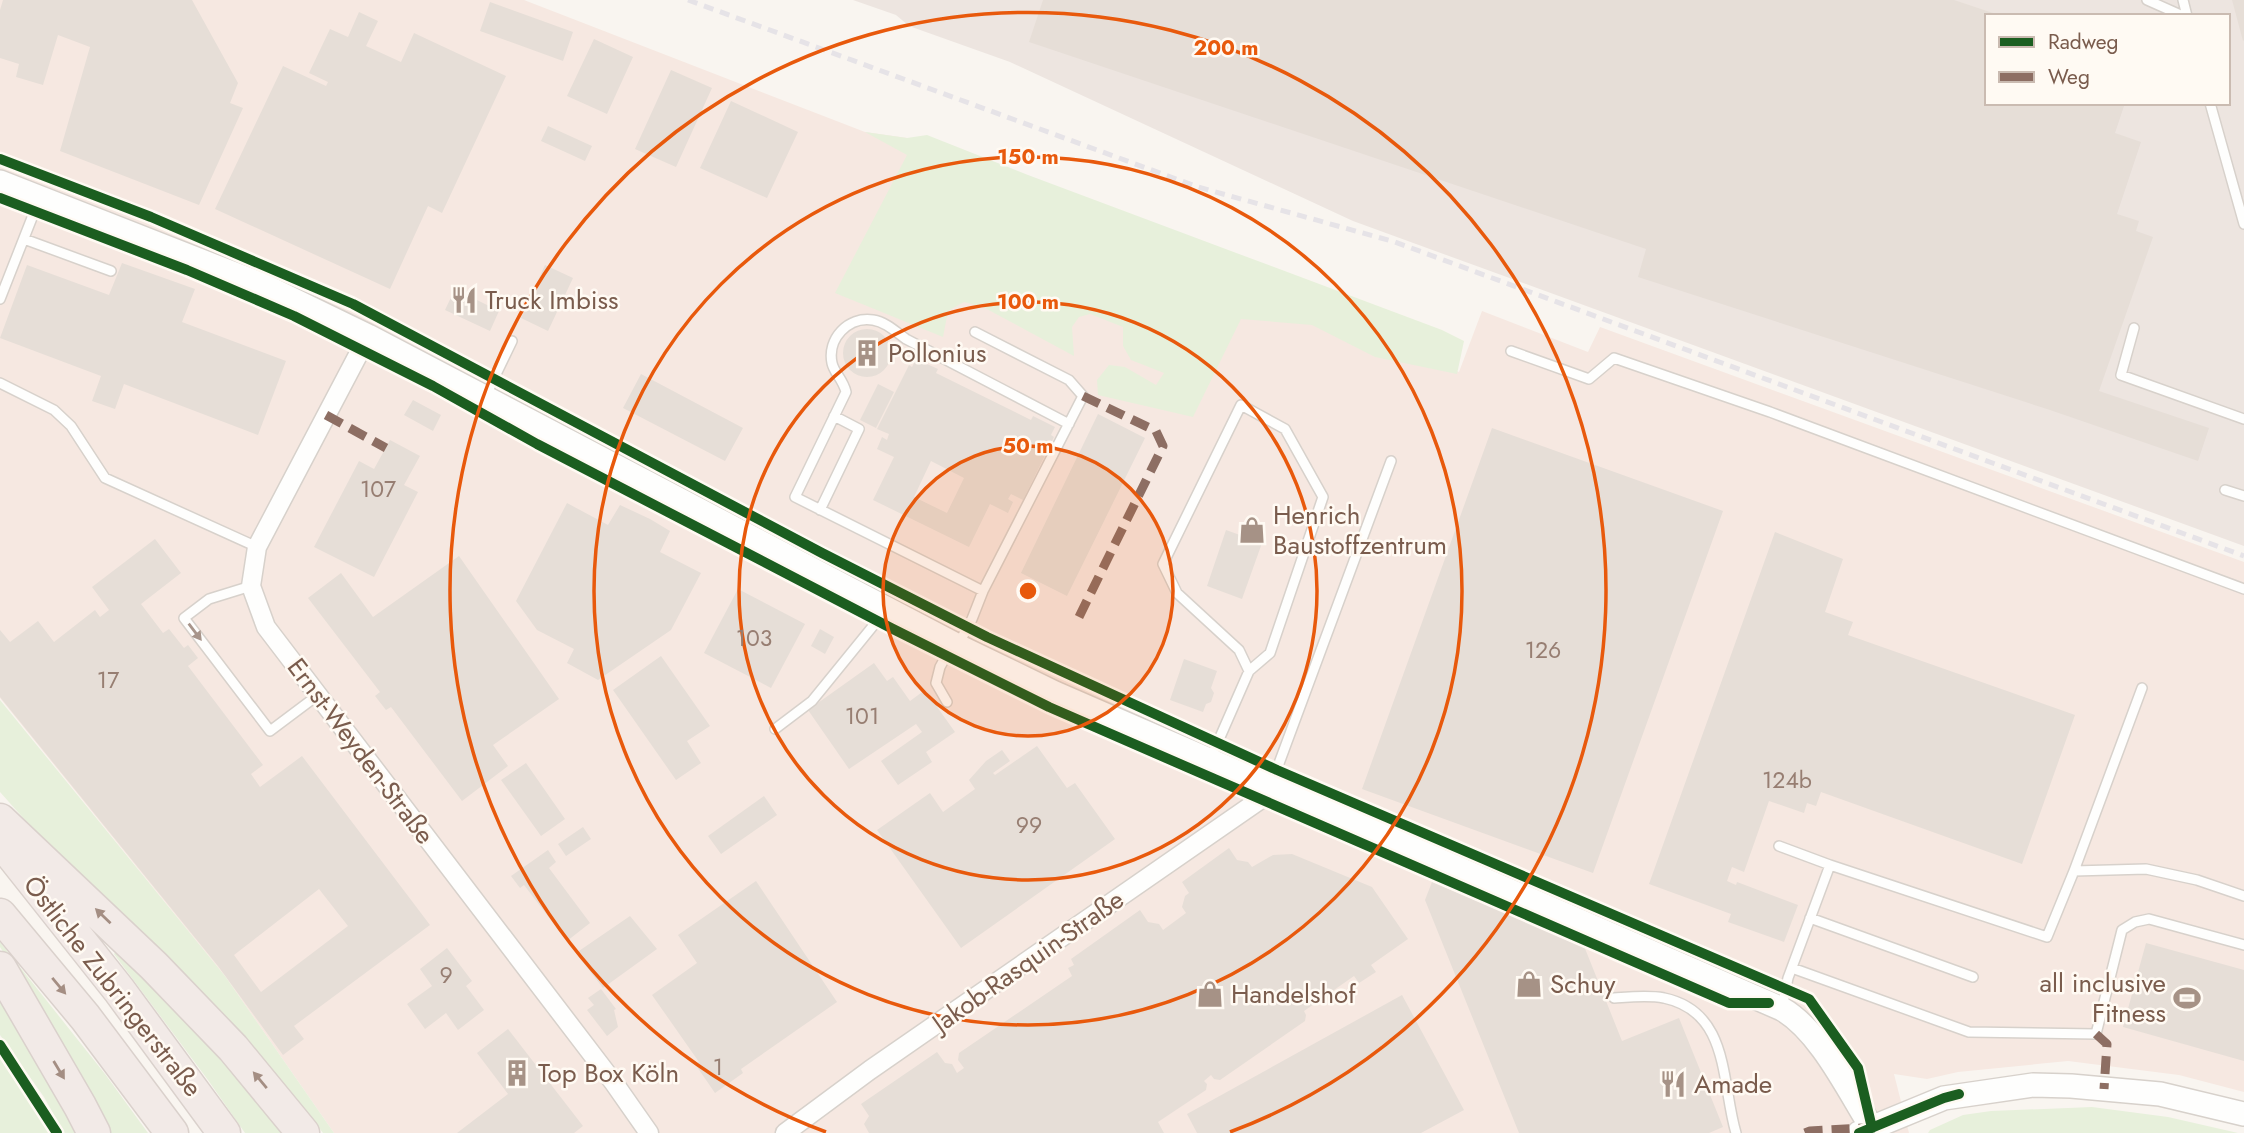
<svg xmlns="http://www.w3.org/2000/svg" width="2244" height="1133" viewBox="0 0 2244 1133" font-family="Jost,sans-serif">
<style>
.commercial{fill:#f6e8e1}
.industrial{fill:#ede5e0;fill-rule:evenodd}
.green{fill:#e7f0db}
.building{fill:#e6ded7;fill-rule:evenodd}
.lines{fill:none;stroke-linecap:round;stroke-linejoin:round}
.service-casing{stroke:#d7d1cb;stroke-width:12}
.minor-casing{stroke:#d7d1cb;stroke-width:21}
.tertiary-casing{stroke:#d7d1cb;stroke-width:26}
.motorway-casing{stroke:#dad1cc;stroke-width:35}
.service{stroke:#fefefd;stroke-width:9}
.minor{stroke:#fefefd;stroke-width:18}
.tertiary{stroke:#fefefd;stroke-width:23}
.motorway{stroke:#f2eae7;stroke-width:32}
.rail{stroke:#e6e3e7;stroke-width:5;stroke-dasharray:10 7;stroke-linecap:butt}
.quiet{stroke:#8d6e63;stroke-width:9;stroke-dasharray:18 9;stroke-linecap:butt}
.cycleway-casing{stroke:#fffaf3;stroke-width:15}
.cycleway{stroke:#1b5e20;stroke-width:10}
.oneway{fill:#a8958b}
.oneway2{fill:#a48e83}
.ring{fill:none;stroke:#e8590c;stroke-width:3.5}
.labels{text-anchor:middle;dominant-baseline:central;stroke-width:5;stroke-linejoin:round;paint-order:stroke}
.number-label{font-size:23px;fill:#977e72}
.poi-label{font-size:26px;fill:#7a5c4d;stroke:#fffaf3;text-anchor:start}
.street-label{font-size:26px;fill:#7a5c4d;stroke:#fffaf3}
.centre{fill:#e8590c;stroke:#fffaf3;stroke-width:3.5}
.ring-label{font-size:21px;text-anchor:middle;font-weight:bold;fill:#e8590c;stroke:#fffaf3;stroke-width:5;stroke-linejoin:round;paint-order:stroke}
</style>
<rect width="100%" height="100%" fill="#f9f5f0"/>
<path class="commercial" d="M0,0h524l341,132 42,6 140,48 412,186 23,-61 106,41 12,-25 644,235v530l-65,-17 -111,-14 -110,11 -31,7 -33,-5 15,59h-1575l-109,-157 -225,-278z"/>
<path class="industrial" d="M853,0h1391v546l-891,-325 -343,-159 -101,-36 -13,-11zM1987,16h241v87h-241z"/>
<path class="green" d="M865,132l42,6 20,-3 101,40 414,155 22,11 -7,33 -82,-17 -63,-32 -71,-6 -48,98 -95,-22 -1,-15 12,-15 16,2 31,18 8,-12 -33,-13 -8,-14v-19l-33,-13 -11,3 -7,10 2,29 -91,-49 -19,-5 -16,9 -5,26 -108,-44 72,-138z
M0,700l225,276 109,157h-11c-94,-125 -220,-223 -323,-341z
M0,942l105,132 43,59h-40l-66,-119 -42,-67z
M116,951l65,61 111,121h-47l-37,-53 -94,-126z
M0,993l77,140h-13l-20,-36 -44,-62z
M0,1059l50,74h-50z
M2092,1107l76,10 70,16h-310l2,-3 33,-15 28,-4z"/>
<path class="building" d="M3,0h189l46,83 -8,20 13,5 -44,97 -139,-54 30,-104 -32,-12 -15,50 -27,-8 3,-13 -19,-6v-48z
M1043,0h911l45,15 -12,1v87h138l-10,30 26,9 -24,72 22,7 -3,10 17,6 -54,154 110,37 -11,33 -148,-51 -412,-133 8,-28 -617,-207z
M2232,0h12v40l-1,1z
M490,2l83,30 -10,29 -83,-30z
M359,12l19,9 -12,25 35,16 13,-29 92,43 -64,137 -14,-7 -38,83 -175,-80 68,-143 43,20 2,-4 -19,-9 21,-44 18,8z
M594,39l39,18 -26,57 -40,-18z
M671,70l41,18 -36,79 -41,-18z
M731,101l67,31 -31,66 -67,-30z
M548,126l44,20 -7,15 -44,-20z
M122,263l73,26 -13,33 104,39 -28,74 -134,-51 -9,25 -23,-8 9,-25 -101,-38 27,-73 82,30z
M545,265l28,13 -25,53 -27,-13z
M455,289l44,22 -9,20 -45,-21z
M843 353a24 24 0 1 1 48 0a24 24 0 1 1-48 0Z
M916,359l22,10 -2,4 95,47 2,-4 22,11 -4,8 3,2 -31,63 -12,-6 -3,5 5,3 -5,11 -18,-9 -21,43 -96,-47 21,-43 -17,-8 5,-12 5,3 2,-6 -12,-5 32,-64 3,2zM931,461l33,17 -17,35 -33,-16z
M641,374l102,54 -18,33 -102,-53z
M878,384l16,8 -18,36 -16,-8z
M413,400l28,15 -8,16 -29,-16z
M1098,414l47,24 -78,158 -46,-23z
M1492,428l231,83 -130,362 -231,-84z
M390,440l30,16 -16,29 14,7 -44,85 -60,-30 45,-86 15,8z
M567,503l41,22 12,-20 30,14 20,12 -10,21 41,21 -30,57 -73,50 -31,-17 7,-14 -37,-19 -21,-29z
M1226,530l36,13 -20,56 -35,-13z
M1775,532l68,27 -18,53 28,10 -5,13 227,80 -53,149 -201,-72 -5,14 -9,-3 -3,10 -35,-12 -25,71 -12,-5 -5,14 9,4 1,-3 61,23 -14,37 -56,-20 3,-8 -82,-30z
M155,539l26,34 -40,31 22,29 6,-4 15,19 4,-3 10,13 -10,8 75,99 -12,9 9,13 42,-31 128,169 -136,101 10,13 -21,16 -65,-89 -218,-269v-67l10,12 28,-21 16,21 41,-32 5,7 9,-7 -17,-23zM319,889l29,37 -87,66 -27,-37z
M459,556l100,143 -66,46 15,21 -46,35 -71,-94 -5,3 -11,-14 5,-4 -72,-94 33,-25 32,44z
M738,589l67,35 -34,64 -67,-35z
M820,629l14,8 -9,17 -14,-8z
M661,656l49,70 -23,15 14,22 -25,17 -63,-90z
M1184,659l33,12 -6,17 3,5 -3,9 -5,2 -3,8 -33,-12z
M874,663l13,18 6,-4 17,24 15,-11 30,42 -29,20 6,10 -34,23 -17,-24 41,-29 -6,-8 -67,45 -41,-59z
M1037,746l30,42 8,-5 40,56 -154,109 -84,-118 53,-37 13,19 32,-23 -6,-9 17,-19 16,-11 8,11 -17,12 2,2z
M526,763l39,56 -24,17 -40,-56z
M764,796l13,19 -56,39 -13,-18z
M583,827l8,12 -25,17 -8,-12z
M1229,848l8,12 11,2 4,5 21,-12 19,-1 80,33 36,52 -37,26 5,7 -17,11 -5,-7 -50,35 2,4 -1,6 -85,59 -6,-1 -3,-4 -7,6 3,3 -1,6 -48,32 6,11h-295l-5,-9 5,-8 -8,-12 76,-52 8,11 7,1 5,9 7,-5 -6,-8 1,-7 113,-77 -4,-8 6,-3 -3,-6 69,-49 8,12 11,2 4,6 23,-17 -4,-6 3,-11 4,-3 -7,-11z
M548,850l8,12 -7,6 41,55 -23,18 -43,-56 -4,3 -9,-12z
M756,881l81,121 -96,67 2,4 -28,20 -20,-29 4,-2 -47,-67 45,-32 -19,-28z
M1432,882l152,64 38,95 57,-23 44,109 -14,6h-190l-94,-233z
M630,916l27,33 -54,39 -27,-35z
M2146,943l98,27v91l-121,-34z
M447,948l25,33 -6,5 18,24 -26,20 -12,-17 -21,16 -18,-25 25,-18 -12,-17z
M601,989l15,20 -2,1 4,17 -11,9 -20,-26 7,-5 -6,-7z
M1402,995l62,115 -43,23h-224l-10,-19z
M508,1029l75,97 -9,7h-117l51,-39 -31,-41z"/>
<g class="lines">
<defs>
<path id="service" d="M2147,0l36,16
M2183,0l4,16
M2210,103l34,121
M24,239l87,32
M0,299l39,-99
M2134,328l-13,47 123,44
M975,332l94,48 14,16 -100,195
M1511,351l78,28 25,-21 156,54 474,177
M0,383l54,27 17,16 34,52 152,69
M486,395l26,-54
M2225,490l19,6
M820,510l39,-81 -25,-13
M251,586l-42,13 -25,19 86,113 48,-36
M958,645l14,-26 11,-28 -188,-94 51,-105c-3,-13 -12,-19 -14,-29 -5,-24 16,-47 41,-43 13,2 23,12 33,19l163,85
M947,702l-11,-19 4,-16 12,-22
M775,729l37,-28 74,-91
M1210,760l39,-89 -10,-21 -62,-57 -14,-29 78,-159 44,24 38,68 -53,156 -21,18
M1271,785l120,-324
M1779,846l51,19 -42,113 -6,29
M1830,865l217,72 27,-66 72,-2 51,11 47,16
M2074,871l68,-183
M1810,918l163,59
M1792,968l177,64 127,2 26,-104 13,-8 14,-3 95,26
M1614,998c16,-1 34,-3 50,0 66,14 57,84 72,135"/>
<path id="minor" d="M368,336l-111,211 -6,39 15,41 348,456 35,50
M785,1133l85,-63 391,-271 4,-14"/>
<path id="tertiary" d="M0,182l265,104 103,50 590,310 97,47 727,316c38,22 66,81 90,119
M1859,1133l85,-35 89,-13 38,1 89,8 84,20"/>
<path id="motorway" d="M0,820l154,146 79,82 70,85
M4,845l115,145 105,143
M0,915l85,102 87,116
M0,968l80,138 14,27"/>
</defs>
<use href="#service" class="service-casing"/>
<use href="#minor" class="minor-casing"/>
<use href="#tertiary" class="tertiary-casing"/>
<use href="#motorway" class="motorway-casing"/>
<use href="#service" class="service"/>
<use href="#minor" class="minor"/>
<use href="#tertiary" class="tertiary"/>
<use href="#motorway" class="motorway"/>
<path class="rail" d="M688,0l510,187 197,55 849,314"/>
<path class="quiet" d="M326,415l60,33
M1079,617l84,-171 -7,-15 -73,-35
M2096,1034l11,10 -3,45
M1805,1133l5,-2 55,-3"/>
<defs>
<path id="cycleway" d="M0,159l151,58 202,87 469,249 165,84 290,133 532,229 49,69 14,60
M0,198l187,72 107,46 139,70 104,58 354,184 158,79 680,296h40
M0,1045l57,88
M1859,1133l85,-35 15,-4"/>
</defs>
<use href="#cycleway" class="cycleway-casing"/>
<use href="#cycleway" class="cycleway"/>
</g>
<defs><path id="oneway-solid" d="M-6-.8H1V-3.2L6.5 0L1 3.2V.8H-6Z" transform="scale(1.75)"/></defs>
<use class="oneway" href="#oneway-solid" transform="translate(195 632) rotate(53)"/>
<g class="oneway2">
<use href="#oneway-solid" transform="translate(103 916) rotate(-136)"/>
<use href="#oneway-solid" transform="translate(59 986) rotate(50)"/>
<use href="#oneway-solid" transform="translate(59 1070) rotate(59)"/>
<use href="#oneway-solid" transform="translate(260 1080) rotate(-130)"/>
</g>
<circle cx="1028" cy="591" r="145" fill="#e8590c" fill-opacity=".12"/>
<g class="ring">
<circle cx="1028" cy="591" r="145"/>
<circle cx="1028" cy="591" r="289"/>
<circle cx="1028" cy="591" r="434"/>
<path d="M826 1132A578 578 0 1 1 1230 1132"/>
</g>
<defs>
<symbol id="restaurant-bare" viewBox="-9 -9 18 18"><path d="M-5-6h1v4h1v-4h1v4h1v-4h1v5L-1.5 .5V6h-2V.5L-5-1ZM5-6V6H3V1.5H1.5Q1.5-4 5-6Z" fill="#a69286" stroke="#fffaf3" stroke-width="2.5" paint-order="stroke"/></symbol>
<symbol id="building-bare" viewBox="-9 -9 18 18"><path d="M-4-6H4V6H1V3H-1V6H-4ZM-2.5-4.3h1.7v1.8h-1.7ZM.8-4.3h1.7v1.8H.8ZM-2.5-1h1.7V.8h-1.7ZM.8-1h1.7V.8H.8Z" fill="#a69286" stroke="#fffaf3" stroke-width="2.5" paint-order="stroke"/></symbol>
<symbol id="shop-bare" viewBox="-9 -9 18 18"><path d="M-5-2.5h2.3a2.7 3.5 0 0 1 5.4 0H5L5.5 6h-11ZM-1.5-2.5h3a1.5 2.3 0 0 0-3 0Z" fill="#a69286" stroke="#fffaf3" stroke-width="2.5" paint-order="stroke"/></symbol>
<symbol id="stadium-bare" viewBox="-9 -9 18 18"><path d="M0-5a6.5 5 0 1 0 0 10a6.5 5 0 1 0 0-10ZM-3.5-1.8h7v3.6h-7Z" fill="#a69286" stroke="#fffaf3" stroke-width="2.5" paint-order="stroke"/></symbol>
</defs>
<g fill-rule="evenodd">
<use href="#restaurant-bare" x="445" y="281" width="38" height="38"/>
<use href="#building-bare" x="848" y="334" width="38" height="38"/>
<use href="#shop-bare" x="1233" y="511" width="38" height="38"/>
<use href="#shop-bare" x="1510" y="965" width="38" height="38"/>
<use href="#shop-bare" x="1191" y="975" width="38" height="38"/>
<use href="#stadium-bare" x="2168" y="979" width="38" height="38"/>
<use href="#building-bare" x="498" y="1054" width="38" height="38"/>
<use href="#restaurant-bare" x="1654" y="1065" width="38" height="38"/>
</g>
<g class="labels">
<g class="number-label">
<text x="378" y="489">107</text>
<text x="754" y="638">103</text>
<text x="1543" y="650">126</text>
<text x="108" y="680">17</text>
<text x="862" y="716">101</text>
<text x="1787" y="780">124b</text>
<text x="1029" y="825">99</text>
<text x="446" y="975">9</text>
<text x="718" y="1067">1</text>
</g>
<g class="poi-label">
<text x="485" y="300">Truck Imbiss</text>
<text x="888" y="353">Pollonius</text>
<text x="1273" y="515">Henrich<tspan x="1273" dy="30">Baustoffzentrum</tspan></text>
<text x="2166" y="983" text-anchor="end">all inclusive<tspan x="2166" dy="30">Fitness</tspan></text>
<text x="1550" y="984">Schuy</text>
<text x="1231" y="994">Handelshof</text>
<text x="538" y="1073">Top Box Köln</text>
<text x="1694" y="1084">Amade</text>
</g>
<g class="street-label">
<text transform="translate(361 751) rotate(53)">Ernst-Weyden-Straße</text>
<text transform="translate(1028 961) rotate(-35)">Jakob-Rasquin-Straße</text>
<text transform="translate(113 986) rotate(52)">Östliche Zubringerstraße</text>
</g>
</g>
<circle cx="1028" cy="591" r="10" class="centre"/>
<g class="ring-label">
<text x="1226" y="55">200 m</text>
<text x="1028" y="164">150 m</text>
<text x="1028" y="309">100 m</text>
<text x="1028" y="453">50 m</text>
</g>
<rect x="1985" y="14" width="245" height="91" fill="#fffaf3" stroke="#cabbb1" stroke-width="2"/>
<rect x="1999" y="37" width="35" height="10" fill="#1b5e20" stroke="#cabbb1" stroke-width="2"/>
<text x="2048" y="49" font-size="21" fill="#7a5c4d">Radweg</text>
<rect x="1999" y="72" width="35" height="10" fill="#8d6e63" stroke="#cabbb1" stroke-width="2"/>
<text x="2048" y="84" font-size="21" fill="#7a5c4d">Weg</text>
</svg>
